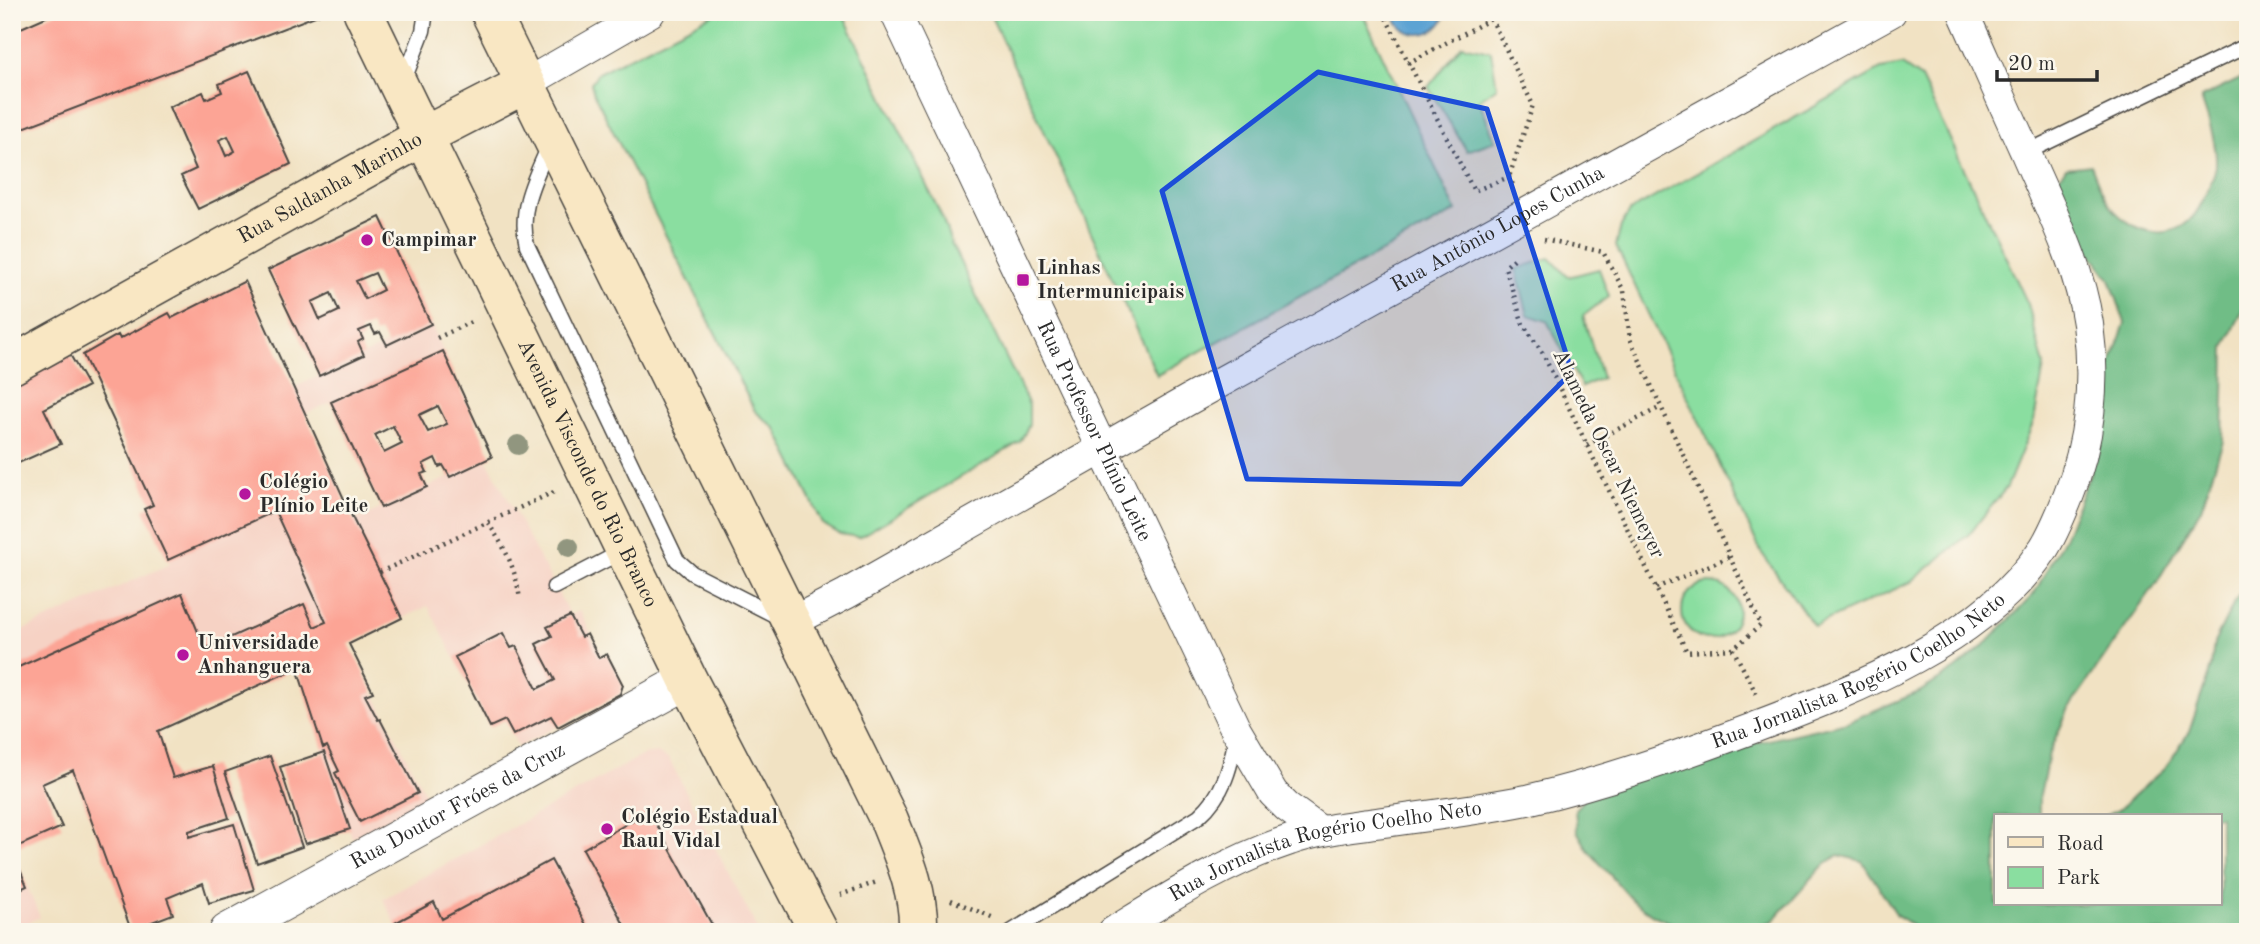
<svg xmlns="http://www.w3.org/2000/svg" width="2260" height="944" viewBox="0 0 2260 944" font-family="'Old Standard TT',serif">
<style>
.built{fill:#f6d2c4}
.green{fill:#8adea0;stroke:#5a8466;stroke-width:2}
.forest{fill:#6fbd86;stroke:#4d7458;stroke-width:2}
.water{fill:#5da3d3;stroke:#44677f;stroke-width:2}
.building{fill:#fca495;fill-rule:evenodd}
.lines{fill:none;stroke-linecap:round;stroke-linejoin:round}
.service-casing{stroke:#494642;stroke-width:17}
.minor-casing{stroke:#494642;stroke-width:32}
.tertiary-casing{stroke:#494642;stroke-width:39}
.secondary-casing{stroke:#494642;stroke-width:41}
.path{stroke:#494642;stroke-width:4.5;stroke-dasharray:2 5;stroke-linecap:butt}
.service{stroke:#fff;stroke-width:14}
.minor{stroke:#fff;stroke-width:30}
.tertiary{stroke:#fff;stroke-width:37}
.secondary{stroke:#f9e7c3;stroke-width:38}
.tree{fill:#91967f}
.marked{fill:#1d4ed8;fill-opacity:0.2;stroke:#1d4ed8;stroke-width:5;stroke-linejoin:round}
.poi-dot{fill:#b5179e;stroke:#fbf7ec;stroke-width:2.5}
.labels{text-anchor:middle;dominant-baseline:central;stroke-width:5;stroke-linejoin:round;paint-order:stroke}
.street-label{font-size:21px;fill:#2b2b2b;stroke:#fbf7ec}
.poi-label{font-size:21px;font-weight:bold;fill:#2b2b2b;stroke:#fbf7ec;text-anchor:start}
</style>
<rect width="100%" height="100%" fill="#fbf7ec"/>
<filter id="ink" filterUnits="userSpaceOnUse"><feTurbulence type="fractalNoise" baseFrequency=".0143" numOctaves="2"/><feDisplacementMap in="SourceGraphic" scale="14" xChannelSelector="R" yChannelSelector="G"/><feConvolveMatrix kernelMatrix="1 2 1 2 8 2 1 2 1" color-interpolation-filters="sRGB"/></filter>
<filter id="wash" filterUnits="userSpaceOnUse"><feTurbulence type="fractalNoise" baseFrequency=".00686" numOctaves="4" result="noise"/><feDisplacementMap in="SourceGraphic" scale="28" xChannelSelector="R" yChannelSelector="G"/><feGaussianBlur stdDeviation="1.57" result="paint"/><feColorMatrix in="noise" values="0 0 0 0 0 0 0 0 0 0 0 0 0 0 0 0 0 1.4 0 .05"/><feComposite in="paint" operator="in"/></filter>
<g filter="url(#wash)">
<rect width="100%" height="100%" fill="#f1e2c3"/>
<path class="built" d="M263,321l30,67 138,-64 12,27 -138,63 49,107 133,-61 83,155 10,-4 22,45 5,-2 16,31 -3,9 -102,53 -13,-27 -15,7 -62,-121 -79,38 78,154 -75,40 -55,-170 -255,116 -30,65v-214l158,-71 -26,-55 9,-4 -51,-109z
M657,753l12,6 90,173h-359l-17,-33 260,-144z
M12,851l28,66 -28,13z"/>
<path class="green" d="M717,12h125l100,205 9,26 78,162v20l-9,17 -161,95 -19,-3 -17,-10 -47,-95 -21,-18 -161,-317 -3,-11 7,-10z
M989,12h373l94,199 -299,164z
M1462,45l29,6 6,36 -18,13 16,41 -28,10 -39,-64z
M1902,65l19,13 107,226 16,62 -10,55 -27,66 -39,48 -57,47 -97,44 -53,-74 -145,-306 5,-20 9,-15 251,-142z
M1550,258l18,19 31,-8 10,27 -26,20 19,62 -20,9 -35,-66 -19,-6 -12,-46z
M1682 611a28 28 0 1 1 56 0a28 28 0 1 1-56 0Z"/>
<path class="forest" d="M2248,75v223l-23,50 -2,93 -22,68 -46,76 -86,123 -20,45 -10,46v17h-43v88h224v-88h-115l13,-6 48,-43 23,-35 22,-65 3,-24 22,-44 12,-16v349h-327l-24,-17 -35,-54 -24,-6 -17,13 -48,53 -39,11h-42l-39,-17 -19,-13 -46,-52 -11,-19 -2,-22 29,-31 243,-56 72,-30 37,-23 32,-27 46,-48 31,-58 34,-85 11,-85 15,-43 -15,-44 -28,-37 -29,-57 13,-17 25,-3c5,12 10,28 18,39 26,35 75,42 94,-4 4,-10 12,-23 13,-35 1,-23 -8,-45 -15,-67z"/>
<path class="water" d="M1393,12h54c-9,29 -46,30 -54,0z"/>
<g id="blocks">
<path class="building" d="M57,12h260l1,3 -300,115 -6,-15v-83z
M249,71l42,93 -93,45 -17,-33 15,-7 -27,-62 34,-15 3,7 16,-7 -3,-8zM228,136l7,15 -9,5 -7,-16z
M380,217l51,107 -44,21 -7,-13 -5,2 -4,-8 -12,5 4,8 -5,3 6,13 -45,21 -51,-106zM375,273l8,17 -18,9 -9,-18zM331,293l8,18 -19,9 -8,-18z
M245,281l109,240 48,97 -53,26 24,48 -8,3 13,25 2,-1 38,74 -58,29 -25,-49 4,-2 -12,-25 -4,2 -26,-80 -139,63 15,47 40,-12 16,52 -40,13v6l45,-13 20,66 -45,13 -6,-20 -36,15 6,16 -42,16 -58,-160 -31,14 20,43 -50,22v-179l170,-77 23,56 99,-45 10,23 12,-5 -51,-111 -107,49 -24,-51 9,-4 -70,-150 35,-20 2,4 49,-26 3,5z
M68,351l20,35 -44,23 17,35 -49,22v-88z
M443,351l49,106 -42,20 -7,-12 -4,2 -4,-9 -12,6 4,8 -6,2 6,13 -46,21 -50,-106zM438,406l9,18 -19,8 -9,-17zM393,426l9,18 -18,9 -9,-18z
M570,616l11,21 6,-3 12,24 8,-4 16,31 -3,9 -62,33 -7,-11 -38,19 -8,-15 -15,7 -35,-70 48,-24 8,15 5,-2 21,43 18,-9 -19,-36 16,-8 -5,-9z
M324,752l26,77 -45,15 -25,-77z
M270,756l32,91 -45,16 -32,-91z
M649,811l67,121h-88l-45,-83z
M12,851l15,35 -15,7z
M551,860l39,72h-190l-5,-9 39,-21 8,17z"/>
</g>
</g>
<g filter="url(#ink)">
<use href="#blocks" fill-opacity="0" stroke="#494642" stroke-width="2"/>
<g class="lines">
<defs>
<path id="service" d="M404,80l19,-49 3,-19
M549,146c-14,32 -31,63 -22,99l150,315 15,13 88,45
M2025,153l223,-108
M554,587l69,-36
M1011,932l188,-116c25,-22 32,-49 37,-81"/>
<g id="minor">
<path id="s1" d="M895,12l341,718 37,63 14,14 33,24"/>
<path d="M525,84l125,-72"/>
<path id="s2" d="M790,623l56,-29 344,-195 701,-387"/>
<path id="s3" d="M1113,932c57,-35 113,-71 177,-92 28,-10 57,-13 86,-17 50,-7 102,-13 151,-23 78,-18 154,-45 229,-73 100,-38 227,-86 288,-179 10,-16 17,-34 24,-51 22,-54 28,-115 20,-173 -9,-61 -39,-117 -63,-173 -21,-46 -41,-92 -62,-139"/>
</g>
<g id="tertiary">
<path id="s4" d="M228,932l460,-252"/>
</g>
<g id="secondary">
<path id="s5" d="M363,12l325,668 131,252"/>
<path d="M490,12l399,808c14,35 31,73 29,112"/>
<path id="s6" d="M12,365l412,-229 101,-52"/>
</g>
</defs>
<use href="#service" class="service-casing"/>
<use href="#minor" class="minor-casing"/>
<use href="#tertiary" class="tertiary-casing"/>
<use href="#secondary" class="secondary-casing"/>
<path class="path" d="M1383,12l91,179 35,-14 4,8
M1488,12l45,93 -24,72
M1408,63l83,-44
M1544,239l59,13 21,39 6,48 131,286 -28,24 24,46
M1514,259l-9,8 18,57 19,28 145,300 46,-3
M437,338l36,-17
M1587,445l74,-38
M488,523c18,26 27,44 32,76
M380,572l176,-81
M1656,588l73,-31
M840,895l37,-13
M951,900l43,18"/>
<use href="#service" class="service"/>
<use href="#minor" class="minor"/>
<use href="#tertiary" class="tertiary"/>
<use href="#secondary" class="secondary"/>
</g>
<g class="tree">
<circle cx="518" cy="445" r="10"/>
<circle cx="569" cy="547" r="10"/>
</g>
</g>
<path class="marked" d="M1318,72l169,37 85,263 -111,112 -214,-5 -85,-288z"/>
<g class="poi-dot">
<circle cx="367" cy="240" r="7"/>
<rect x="1016" y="273" width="14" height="14" rx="3.5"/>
<circle cx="245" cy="494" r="7"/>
<circle cx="183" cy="655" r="7"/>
<circle cx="607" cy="829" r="7"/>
</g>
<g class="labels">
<g class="street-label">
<text stroke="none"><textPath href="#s6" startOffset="364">Rua Saldanha Marinho</textPath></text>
<text stroke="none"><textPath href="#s2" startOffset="810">Rua Antônio Lopes Cunha</textPath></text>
<text stroke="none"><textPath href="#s1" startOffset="464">Rua Professor Plínio Leite</textPath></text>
<text transform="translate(1608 454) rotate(64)">Alameda Oscar Niemeyer</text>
<text stroke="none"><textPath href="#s5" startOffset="513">Avenida Visconde do Rio Branco</textPath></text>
<text stroke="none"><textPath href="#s3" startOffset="798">Rua Jornalista Rogério Coelho Neto</textPath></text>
<text stroke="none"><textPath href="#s4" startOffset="262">Rua Doutor Fróes da Cruz</textPath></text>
<text stroke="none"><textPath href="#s3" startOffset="231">Rua Jornalista Rogério Coelho Neto</textPath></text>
</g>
<g class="poi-label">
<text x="381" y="240">Campimar</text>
<text x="1037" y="268">Linhas<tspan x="1037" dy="24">Intermunicipais</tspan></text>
<text x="259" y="482">Colégio<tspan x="259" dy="24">Plínio Leite</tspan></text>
<text x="197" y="643">Universidade<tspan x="197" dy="24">Anhanguera</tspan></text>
<text x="621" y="817">Colégio Estadual<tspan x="621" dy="24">Raul Vidal</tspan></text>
</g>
</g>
<rect width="2260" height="944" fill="none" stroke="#fbf7ec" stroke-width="42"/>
<rect x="1994" y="814" width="228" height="91" fill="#fbf7ec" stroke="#a8a59f" stroke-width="2"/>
<rect x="2008" y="837" width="35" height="10" fill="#f9e7c3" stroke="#a8a59f" stroke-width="2"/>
<text x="2057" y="850" font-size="21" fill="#2b2b2b">Road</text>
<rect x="2008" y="867" width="35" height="21" fill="#8adea0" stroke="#a8a59f" stroke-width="2"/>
<text x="2057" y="884" font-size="21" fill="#2b2b2b">Park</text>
<path d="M1997 70v10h100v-10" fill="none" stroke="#2b2b2b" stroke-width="3.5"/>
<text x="2008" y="70" font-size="21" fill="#2b2b2b" stroke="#fbf7ec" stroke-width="5" paint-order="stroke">20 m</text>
</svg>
